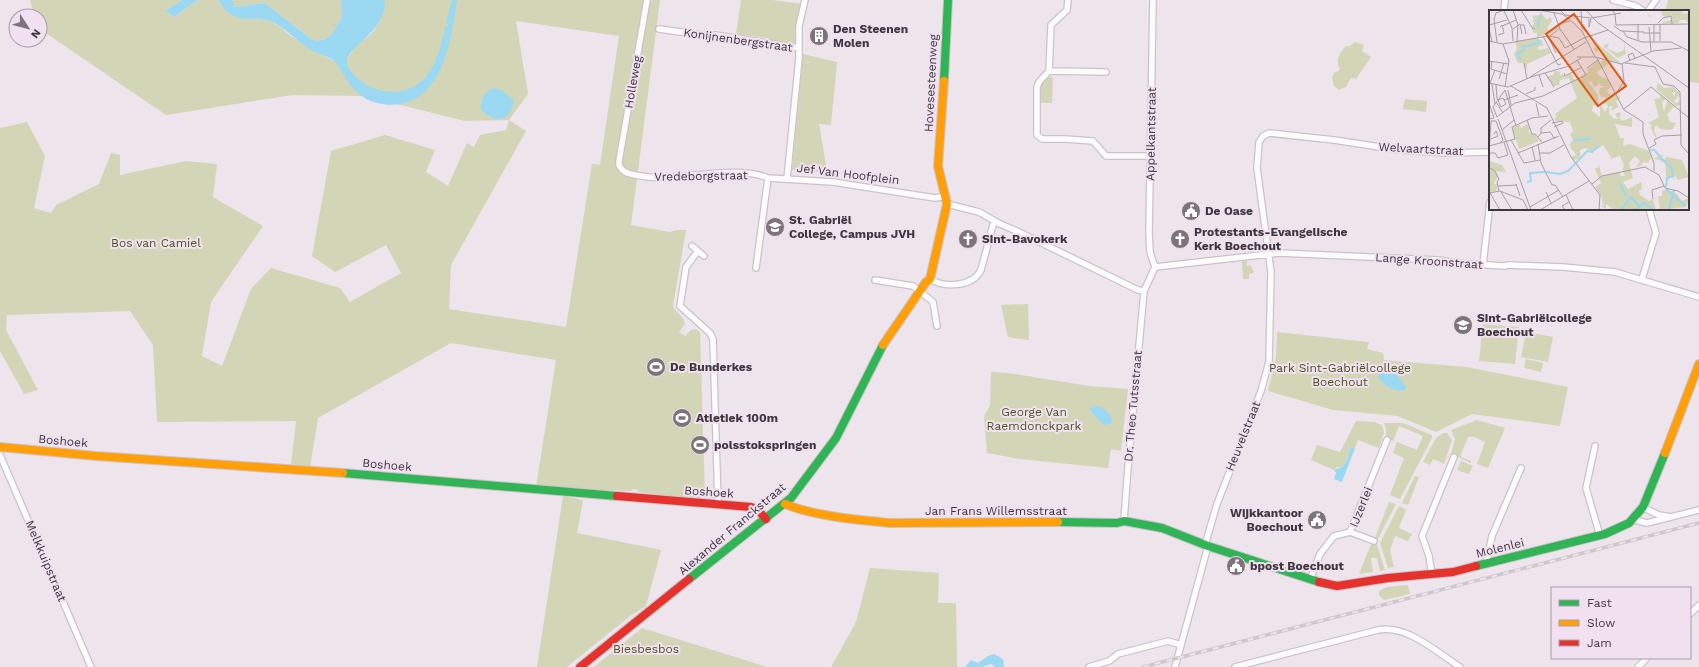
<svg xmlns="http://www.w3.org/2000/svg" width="1699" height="667" viewBox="0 0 1699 667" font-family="'Work Sans',sans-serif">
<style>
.green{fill:#d3d5b7;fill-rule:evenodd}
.water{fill:#9bd8f2}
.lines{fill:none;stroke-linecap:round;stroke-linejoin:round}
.street-casing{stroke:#cac3c9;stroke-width:8}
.fast-casing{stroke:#cac3c9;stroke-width:10}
.slow-casing{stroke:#cac3c9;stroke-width:10}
.jam-casing{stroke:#cac3c9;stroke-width:10}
.street{stroke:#fcfbfc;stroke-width:5.5}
.fast{stroke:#30b455;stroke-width:8}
.slow{stroke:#ff9f0a;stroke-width:8}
.jam{stroke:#e5322d;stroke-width:8}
.rail-casing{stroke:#cbc8ca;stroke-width:3.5}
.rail{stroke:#f1e1f0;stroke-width:2;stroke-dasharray:6;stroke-linecap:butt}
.labels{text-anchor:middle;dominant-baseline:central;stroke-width:4;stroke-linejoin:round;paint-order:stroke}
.poi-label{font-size:12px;font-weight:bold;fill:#3e373d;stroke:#f1e1f0;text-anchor:start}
.street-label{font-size:12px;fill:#3e373d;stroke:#f1e1f0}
.park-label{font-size:12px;fill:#4c541f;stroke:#f1e1f0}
.inset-river{fill:none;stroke:#9bd8f2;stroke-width:2}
.inset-road{fill:none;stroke:#a89fa6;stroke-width:1}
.view{fill:#e0570e;fill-opacity:0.15;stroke:#e0570e;stroke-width:2}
.inset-edge{fill:none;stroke:#3e373d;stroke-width:2}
</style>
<rect width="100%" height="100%" fill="#eee4ec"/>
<path class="green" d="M30,0h152l-17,11 9,6 24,-17h20l16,16 13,3h20l12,7 12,10 23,15 20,10 14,-3 7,-11 17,-14 8,-12 5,-16v-5h275l-29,225 39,7 6,-2h10l-13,76c3,7 11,10 12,18l-6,8 6,4 6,-6 5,-1 4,3 5,164 -8,3 -58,-7 -2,-2 -4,-1 -2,2 -95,-4 20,-127 -105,-17 -133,75 -8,49 -19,-3 5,-43 -139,1 -4,-77 -23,-34 -123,4 -1,15 32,60 -14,4 -24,-43v-223l27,-6 18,34 -11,52 17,5 5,-8 43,-21 12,-31 9,2v20l66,-14 31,3 -4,33 50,29 -52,76 -9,54 20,10 29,-77 20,-21 69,20 10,14 51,-29 -15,-28 -51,27 -23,-16 19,-105 54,-16 50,15 -9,22 22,14 19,-43 7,4 6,-12 26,-5 3,-10 -44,1 -101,-25 -72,-1 -126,20 -126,-86v-13h-6zM516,21l103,15 -19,129 -8,-1 -26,163 -117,-18 2,-44 75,-134 -17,-11 19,-26z
M232,0h109l1,17 -11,18 -6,4 -8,2 -6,-2 -46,-36 -30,4z
M741,0h31l30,4 -4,13 -1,23 -4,4 -25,-4 -2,-2 -30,-4z
M1668,0h31v83l-11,-1v-71h-23z
M1355,42l9,3 -2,6 9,6 -15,22 -5,-1 -5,9 -7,3 -5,-4 -2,-8 2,-5 6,-3c-5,-11 -1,-16 6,-24h4z
M803,54l34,8 -6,63 -12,-1 7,41 -5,7 -29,-2z
M1048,77h5l-1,26h-13l1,-18z
M1405,99l22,2 -1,11 -23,-3z
M1242,261h5v5l4,-1 3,8 -5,1v5h-6z
M1028,304l1,36 -21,-3 -7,-32z
M1483,324l36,3 -4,37 -36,-3z
M1277,332l92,10 -2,7 16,4 1,7 83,7 101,20 -8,39 -88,-12 -36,18 -38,-16 -65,-6 -65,-19 8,-34z
M1526,332l27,5 -5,25 -27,-5z
M1526,359l17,4 -2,9 -17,-4z
M991,372l18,1 80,13 39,3 -7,62 -10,-2 -3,19 -88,-9 -33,-6 -3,-37 6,-10z
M1477,420l28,8 -17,40 -11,-4 8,-22 -11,-5h-6l-7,17v3l10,4v2l-20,-9 4,-15 -4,-9z
M1356,421l18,1 8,3 2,8 -5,15 -21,-8 -3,8 -5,-1 -2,11 -6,9h-5l-3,3 -23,-10 6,-15 23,7z
M1384,423h19l29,12v3l-32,61 -10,-4 14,-37 -11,-5 4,-11 20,8 6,-14 -24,-10 -6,15 -7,-3v-9z
M1443,433h4l5,7 -8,24 -11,-5 -3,6 -7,-3 13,-24z
M1461,461l12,5 -4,8 -12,-4z
M1415,476l4,1 -11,28 -6,-2z
M563,496l20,4 -6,33 84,17 -15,56 -16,10 -63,51h-30z
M1389,502l7,2 -18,35 -3,-1z
M1399,506l7,4 -7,18 13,6 -4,7 -13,-5 -5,14 4,17 -6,1 -8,-25z
M1372,542l5,3 8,25 -5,1 -3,-13h-6l2,14 -14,2z
M870,568l69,5 -1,30h18l1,64h-126l25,-45z
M1408,585l2,9 -26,6 -5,-5v-4l8,-4z
M642,628l125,39h-173z"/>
<path class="water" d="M182,0h16l-24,17 -9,-6z
M218,0h14l3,7 30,-4 46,36 6,2 8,-2 6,-4 11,-18 -1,-17h44c2,32 -40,47 -38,63 1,5 6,11 10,15 18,16 47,20 66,2 14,-15 18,-34 22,-53h3v-3l-2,-1 6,-23h5c-6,37 -12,96 -57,104 -11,2 -26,0 -35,-6 -7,-4 -15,-12 -19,-19 -3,-6 -7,-13 -12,-18 -6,-5 -15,-7 -22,-10 -12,-8 -22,-18 -34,-26 -18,-12 -31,-1 -46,-10 -6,-3 -10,-10 -14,-15z
M492,88l9,2 12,9c2,8 -6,22 -17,20 -5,-1 -13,-7 -16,-11l4,-13z
M1388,369l6,2 12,16 -1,3c-12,2 -18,-3 -27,-12l2,-8z
M1093,406c10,0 18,6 19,16 -2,2 -3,3 -6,3 -4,0 -16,-13 -16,-17z
M1350,447l5,1 -13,34 -8,-3 2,-6 -2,-3 8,-3 6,-9z
M994,654l9,5 1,8h-9l-4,-3 -9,3h-17l6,-7 7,3 10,-7z"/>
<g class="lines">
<defs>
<path id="street" d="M647,0l-28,161v4c1,2 3,5 6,7 6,3 16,4 24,5 35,3 88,-12 119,1l65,4 102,16 12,-2
M1068,0l-1,10 -16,15 -2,46 -10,11 -2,5v48l5,4h23l28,2 13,15h45
M1153,0l-4,232 1,20 5,15
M1613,0l23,6 7,5
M1504,11l1,-11
M1648,11l8,-11
M659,29l50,7 6,-1c29,4 56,9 84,13
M1049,71l57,1
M787,179l12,-121v-32l6,-26
M947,204l32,8 21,12 19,8 119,58 6,1
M692,246l6,5
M704,256l-6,-5 -12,16 -6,39 30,27 3,6 5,165
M1483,265l7,-63
M1155,267l124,-14 160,7 17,3 48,3 5,-1 54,2 52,5 84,25
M756,268l12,-90
M930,279c14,9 43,8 51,-9l13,-49
M1642,279l14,-46 -7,-24
M875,280l38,6 20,16 4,24
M1595,446l-9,42 14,48
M0,455l91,212
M1644,508l15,7 12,2
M1635,520l12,3 52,-13
M1124,521l4,-54 16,-176 11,-24
M1350,532l37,-92
M1350,532l24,9
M1205,545l12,-41 44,-113 8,-29 2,-90 -14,-104 2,-26 4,-6 6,-3 65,7 66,10 47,3 43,-1
M1486,564l6,-28 29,-68
M1432,575l-3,-19 -7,-20 32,-79
M1310,580l10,-26 14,-18 16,-4
M1690,614l9,-9
M1089,667l20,-6 9,-7 50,-13 13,4
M1175,667l33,-121
M1235,667l143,-37c29,-6 58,22 82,37
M1638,667l9,-9"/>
<path id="fast" d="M944,81l4,-81
M343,473l274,23
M1058,522l59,1 7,-2 38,7 46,18 111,36
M1476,566l129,-32 24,-11 14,-16 22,-54
M689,579l102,-81 45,-60 47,-93"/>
<path id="slow" d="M883,345l43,-63 4,-3 17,-75 -9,-38 6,-85
M0,447l96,9 247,17
M1665,453l34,-89
M785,504c28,12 74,16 105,19l168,-1"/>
<path id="jam" d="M617,496l134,11 7,3 8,9
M1319,582l18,4 51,-8 65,-6 23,-6
M580,667l109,-88"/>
</defs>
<use href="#street" class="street-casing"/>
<use href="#fast" class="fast-casing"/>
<use href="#slow" class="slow-casing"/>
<use href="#jam" class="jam-casing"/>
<use href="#street" class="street"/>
<use href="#fast" class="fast"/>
<use href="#slow" class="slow"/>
<use href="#jam" class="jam"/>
<defs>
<path id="rail" d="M1143,667l556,-144"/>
</defs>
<use href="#rail" class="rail-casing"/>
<use href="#rail" class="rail"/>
</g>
<defs>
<symbol id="building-disc" viewBox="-11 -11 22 22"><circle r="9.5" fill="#7c747a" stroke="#f1e1f0"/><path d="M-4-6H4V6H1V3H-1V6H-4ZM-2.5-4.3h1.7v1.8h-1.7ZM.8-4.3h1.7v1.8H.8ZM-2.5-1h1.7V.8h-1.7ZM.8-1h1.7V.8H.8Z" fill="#fff"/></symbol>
<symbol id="civic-disc" viewBox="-11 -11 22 22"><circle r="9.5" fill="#7c747a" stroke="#f1e1f0"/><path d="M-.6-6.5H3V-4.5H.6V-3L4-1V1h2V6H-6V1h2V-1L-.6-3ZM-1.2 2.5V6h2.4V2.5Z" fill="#fff"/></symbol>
<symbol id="school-disc" viewBox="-11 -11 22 22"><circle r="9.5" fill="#7c747a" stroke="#f1e1f0"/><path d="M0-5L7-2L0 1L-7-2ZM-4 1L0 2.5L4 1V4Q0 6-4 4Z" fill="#fff"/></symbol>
<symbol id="church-disc" viewBox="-11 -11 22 22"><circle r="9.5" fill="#7c747a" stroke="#f1e1f0"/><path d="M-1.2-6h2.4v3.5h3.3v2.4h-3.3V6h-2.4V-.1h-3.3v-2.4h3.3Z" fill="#fff"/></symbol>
<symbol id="stadium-disc" viewBox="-11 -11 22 22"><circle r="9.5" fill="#7c747a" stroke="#f1e1f0"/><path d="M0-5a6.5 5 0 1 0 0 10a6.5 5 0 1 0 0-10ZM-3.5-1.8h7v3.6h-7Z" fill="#fff"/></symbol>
</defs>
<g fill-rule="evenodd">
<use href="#building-disc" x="808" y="25" width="22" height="22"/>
<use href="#civic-disc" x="1180" y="200" width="22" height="22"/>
<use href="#school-disc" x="764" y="216" width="22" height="22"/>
<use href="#church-disc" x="957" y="228" width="22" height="22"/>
<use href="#church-disc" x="1169" y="228" width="22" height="22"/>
<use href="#school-disc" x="1452" y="314" width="22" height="22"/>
<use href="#stadium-disc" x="645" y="356" width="22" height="22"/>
<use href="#stadium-disc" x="671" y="407" width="22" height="22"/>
<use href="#stadium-disc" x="689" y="434" width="22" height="22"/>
<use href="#civic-disc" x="1306" y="509" width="22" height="22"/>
<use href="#civic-disc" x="1225" y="555" width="22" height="22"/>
</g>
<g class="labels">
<g class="poi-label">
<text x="833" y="29">Den Steenen<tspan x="833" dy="14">Molen</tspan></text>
<text x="1205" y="211">De Oase</text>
<text x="789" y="220">St. Gabriël<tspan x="789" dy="14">College, Campus JVH</tspan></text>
<text x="1194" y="232">Protestants-Evangelische<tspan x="1194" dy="14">Kerk Boechout</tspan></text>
<text x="982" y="239">Sint-Bavokerk</text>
<text x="1477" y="318">Sint-Gabriëlcollege<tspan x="1477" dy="14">Boechout</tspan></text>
<text x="670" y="367">De Bunderkes</text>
<text x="696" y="418">Atletiek 100m</text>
<text x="714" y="445">polsstokspringen</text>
<text x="1303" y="513" text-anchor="end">Wijkkantoor<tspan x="1303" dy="14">Boechout</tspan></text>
<text x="1250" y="566">bpost Boechout</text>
</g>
<g class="street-label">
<text transform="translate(738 40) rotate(8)">Konijnenbergstraat</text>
<text transform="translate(633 82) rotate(-80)">Holleweg</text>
<text transform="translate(931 83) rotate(-87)">Hovesesteenweg</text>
<text transform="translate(1151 134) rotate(-89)">Appelkantstraat</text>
<text transform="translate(1421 149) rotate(3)">Welvaartstraat</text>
<text transform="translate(848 174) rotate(7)">Jef Van Hoofplein</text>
<text transform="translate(701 176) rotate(-1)">Vredeborgstraat</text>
<text transform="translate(1429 261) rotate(4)">Lange Kroonstraat</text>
<text transform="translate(1133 406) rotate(-85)">Dr. Theo Tutsstraat</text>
<text transform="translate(1243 436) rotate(-68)">Heuvelstraat</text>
<text transform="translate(63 441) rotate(5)">Boshoek</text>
<text transform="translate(387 465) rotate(5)">Boshoek</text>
<text transform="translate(709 492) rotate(4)">Boshoek</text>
<text transform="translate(1361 507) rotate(-68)">IJzerlei</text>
<text x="996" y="511">Jan Frans Willemsstraat</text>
<text transform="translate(732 529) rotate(-40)">Alexander Franckstraat</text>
<text transform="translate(1500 548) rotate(-14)">Molenlei</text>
<text transform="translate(46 561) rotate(67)">Melkkuipstraat</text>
</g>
<g class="park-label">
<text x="156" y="243">Bos van Camiel</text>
<text x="1340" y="368">Park Sint-Gabriëlcollege<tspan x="1340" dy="14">Boechout</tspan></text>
<text x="1034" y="412">George Van<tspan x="1034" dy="14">Raemdonckpark</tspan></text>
<text x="646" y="649">Biesbesbos</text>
</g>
</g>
<g transform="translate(1489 10)">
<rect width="200" height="200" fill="#eee4ec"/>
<path d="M172,0h20l3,4 5,-1v11l-3,-4h-6l-2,3 -15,1 1,-4 2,3v-2l6,-1v-4l-8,1 -5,-6 -9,6 -3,-4 4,3 8,-5 4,3zM51,1l6,8h3l1,-3 2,5 -5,7 4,5 -14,4v-4h-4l-1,-6 3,-5h-3l2,-3 -2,-3 8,-1zM48,28l4,2 3,5 -6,2 1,3 9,-2 3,5 -24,11 -1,8 -2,-9h-6l-4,-8 3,-7 -2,-7zM107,32l25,21 -16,-3 -4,-10 -5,2 -2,-3 4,-5zM135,32l2,12 -8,4 -15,-12 6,-3 -2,5 3,2 7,3 7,-3v3zM115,50l7,2 -14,10 2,4 9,3 3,7 -4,5 4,5 3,-4v4l5,-1 1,4 -4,2 2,6 -5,3h-3l3,-3 -4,-1v7l5,6h4l-3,-5 5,-2 1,4 -2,1 3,4 10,-4v10l-17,-3 5,14h4l-1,8 7,-2 19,7 4,7 8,-2 2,-4 -1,6 2,3 2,-4 16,3 7,17 -11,3 -3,-5 -1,5 -1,-3h-4l-2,8 -2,-23h-3l-1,-1 -8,-3 -1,-2 -4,7 -5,-1 -2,4 -5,1 4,-6 -5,-5 -6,7 4,15 -10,4 5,7 13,-7 1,8h-3l1,5 9,6 10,-5h3v-6l12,1 -2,3 4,-1 6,8 7,-3 -3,9 -29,3 3,-2 -2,-11 -5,2 3,11h-42l-8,-6v5l-5,-3 4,-2 -3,-1v-5l-7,-11 6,-4 -6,-14 4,-3 3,10 17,-4 2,4h4l-2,-5 3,-1 -4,1 2,-6 -4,-9 -10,3 1,-2 -8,-12 -11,7 -7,-4 -5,2v8l-7,2 -2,-3 5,-2 -7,-10 4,-5 -3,-6 3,-2 -3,-10 -14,-1 -2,-3 3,-1 -2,-3 22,-16 -8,-20 -9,2 -1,5 -5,1 -7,-10 7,-1v-4l7,1 -2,3 4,-1 2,3 6,-4 4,7 13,-8 -1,-2 11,-9 5,4 -2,-4zM99,71l4,1 2,5 5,-2 -1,-4 3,5h6l-7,2 -1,4 2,5h5l-3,4 5,5 -3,6 -5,-7v12l-8,-6 1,-6 3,1 2,-2v-9zM169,73l6,5 10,-1 3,3 -5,3 3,3v-5h4l1,4 -6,6 1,2 5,-1v3l-4,1 -20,-17zM171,85l5,4 -3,3 2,10 3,-11 9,7 -3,-1 -6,8 3,7 6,1 -3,6 -5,1 -7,-1 -5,-4 -2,5 3,8 -1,1 -6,-12 2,-2 -4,-2 11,-6 -5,-18 6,-1zM38,114l3,5 -2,3 7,3 4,6 -20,8 -7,-22 8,-2 1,3zM0,151l13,4 4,7 -11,-1 3,6 -5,7h5l-2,7 -7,1v-21l3,-1 -3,-3z" fill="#d3d5b7" fill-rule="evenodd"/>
<path class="inset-river" d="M49,17l2,-12M32,50l-4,-6 7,-4 -1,-3 16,-4 -2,-4M85,130l17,-1M161,140h4l18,19 1,7 -6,2 -1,9M87,153l11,-12 5,1 7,-6M57,162l14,2 8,-3 7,-7M38,172l4,-1 -1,-8 15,-1M131,174l7,14M177,179l19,17M132,200l10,-13 9,10M146,200l9,-7 9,7M180,200l5,-20"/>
<path class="inset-road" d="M24,0l5,15 -1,16M32,0l12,19 2,-1M49,0l24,4 7,5 13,12 13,26M71,0l5,5 26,3 30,-5M92,0l1,18 9,8M97,0l11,12 92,66M123,0l3,4 1,11M15,1l8,17 1,13M65,3l6,16 14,20M100,9v8l2,-8M169,13l5,-5 8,-2 1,8M69,14l12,-3M0,15l18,-5M32,15h3l2,9M127,15l73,-1M13,16l14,-6M125,16l7,5 23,1M160,17l2,24M0,18l3,14M24,19l7,-5 2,10M134,21l4,6 15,5h29l18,9M154,23h17M9,25l6,-2 -2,-8 -2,2M54,26l15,29 3,-1M59,26l8,17M61,26l10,-8M70,28l6,10 19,-10M95,28l24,-8M149,30v-16M0,31l14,3M171,31v-17M8,32l-3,-23 2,-6 9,-3M165,32v-18M14,34l45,-8 11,2M14,34l6,17M88,47h18l26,7 32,-13 28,-3M108,48l27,52 19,12v12l11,29v8M0,51l20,3M3,51l-1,8 16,5M141,51l-2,-6 5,-2 2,6M35,53l3,16M136,53l30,4M166,57l8,17 11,2 6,6 1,53 8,9M98,58l11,-8M56,63l9,14M75,63l1,3 17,-9M50,65l4,12M41,67l56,-35M10,69l5,-16M0,73l19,4 23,-10 35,-10 15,-9M1,73l5,-13M3,74l3,20M7,75l1,13 3,7 1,2 5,-3 -3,-6 -5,2M22,76l36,22 24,49 29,38 -1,15M16,77l4,-27M16,80l-12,17 4,10 18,-14 28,-7 43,-21 -9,-15M16,80l11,36M19,80l3,15M128,82l7,-11 -2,-17M37,84l9,-4v-3M15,90l14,-5M7,92l7,11M0,93l5,15 -5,1M47,93l3,13M135,99l27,-22 38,31M43,108l16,-2M9,109l33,91M38,110l5,14h3l7,8M2,111h5l7,19 -3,3M63,113l10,-2 1,2 -9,4M13,120l12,-10M52,123v-5l10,-8M49,127l3,-4 9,-1 5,7M2,129l7,-3 -2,-5 -2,3M22,130l13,23M49,134l3,19 11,22h3l8,12M0,136l26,-7 -3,-12 20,-9M43,137l3,13M160,138l7,-4 -2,-4 8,-4 20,-1M0,143h6l3,5 10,-3 -4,-13M0,143l2,-32M29,143l41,-17M50,143h11l14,-8M35,153l16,-3M0,158l6,3 4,8 -2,3 2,9M27,174l4,12M103,174l10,-8 43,-9 14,8 6,13 13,3 11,7M9,176l19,-1M12,182l11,18M57,182l5,11M0,183l11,-2 23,9 5,10M1,183l10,17M77,185l7,15M164,189l-1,-9 12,-4M41,197l29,-17M51,200l49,-29M76,200l-3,-4 7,-4"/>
<path class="view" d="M85,4l52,72 -28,20 -52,-72z"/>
<rect width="200" height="200" class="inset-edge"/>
</g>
<rect x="1551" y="587" width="140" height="72" fill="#f1e1f0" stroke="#a99da8"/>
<rect x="1559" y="600" width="20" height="6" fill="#30b455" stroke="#a99da8"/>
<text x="1587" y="607" font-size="12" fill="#3e373d">Fast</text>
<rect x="1559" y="620" width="20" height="6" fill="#ff9f0a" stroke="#a99da8"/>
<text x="1587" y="627" font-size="12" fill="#3e373d">Slow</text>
<rect x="1559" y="640" width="20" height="6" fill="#e5322d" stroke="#a99da8"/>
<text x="1587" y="647" font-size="12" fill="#3e373d">Jam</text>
<g transform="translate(28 28) rotate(126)"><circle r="19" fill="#f1e1f0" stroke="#a99da8"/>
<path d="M0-3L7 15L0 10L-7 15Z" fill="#7c747a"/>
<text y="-6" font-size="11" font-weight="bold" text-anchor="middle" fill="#3e373d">N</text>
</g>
</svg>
